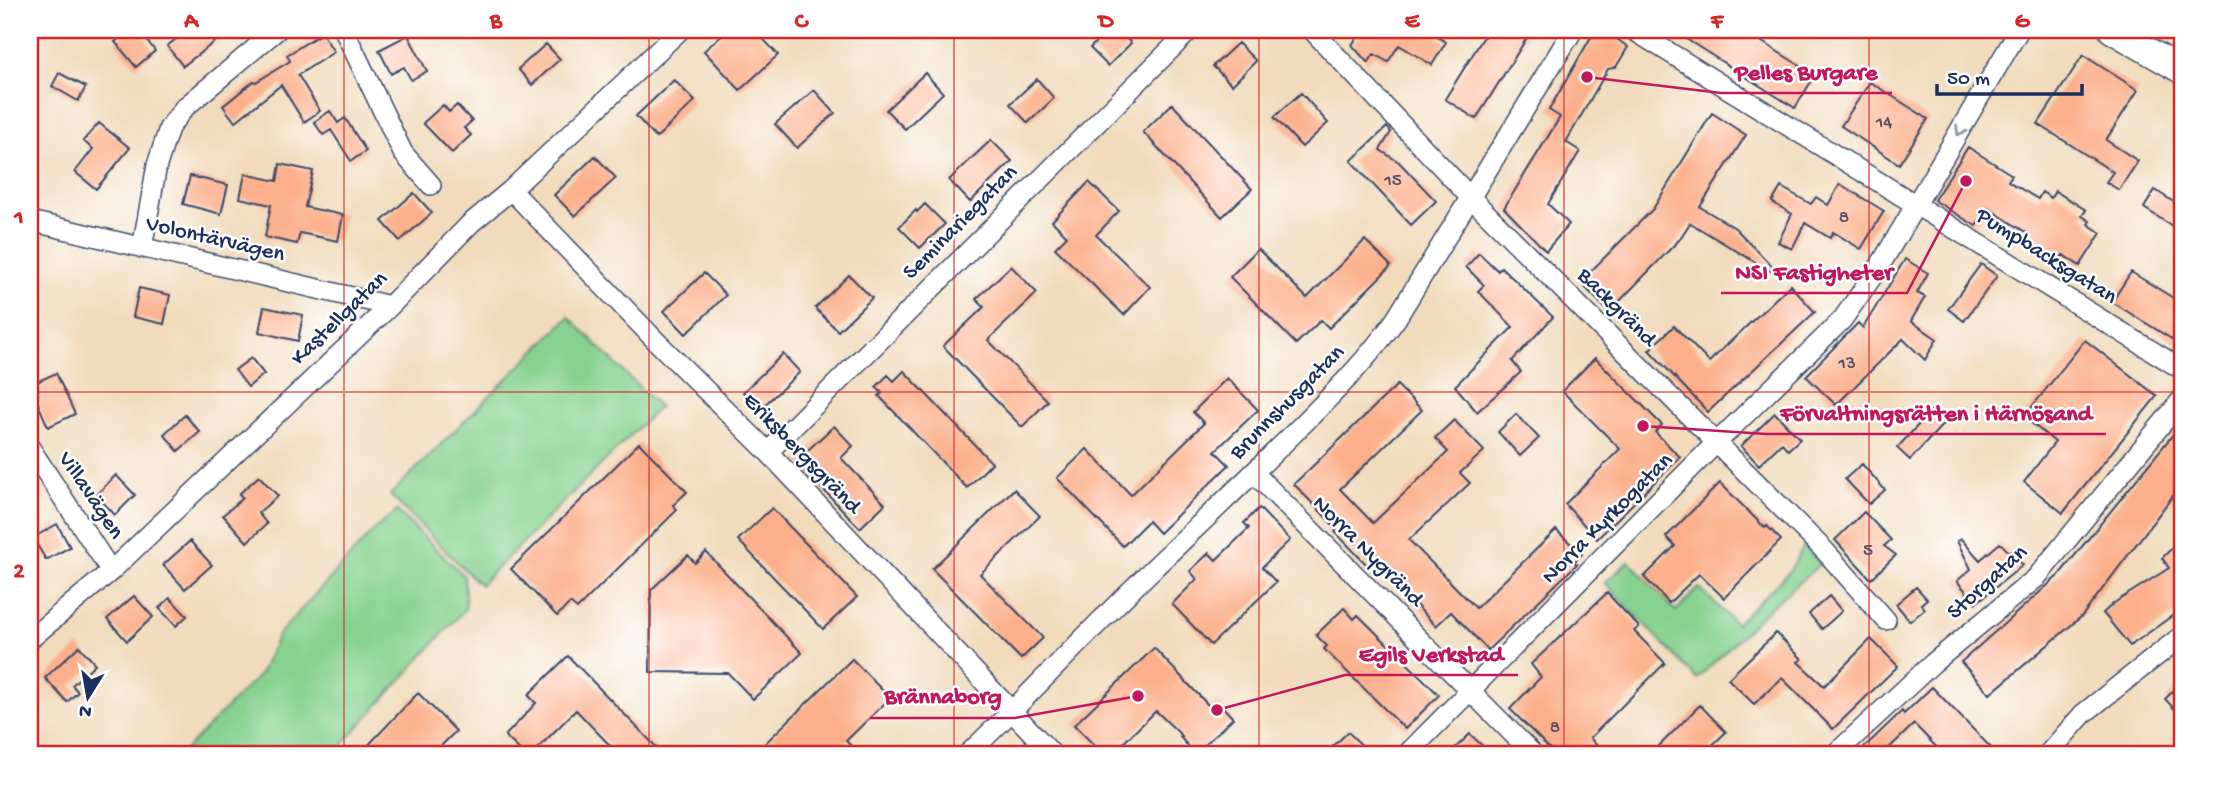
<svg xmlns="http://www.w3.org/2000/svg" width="2213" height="785" viewBox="0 0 2213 785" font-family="'Gochi Hand',sans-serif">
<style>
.green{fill:#87d290;stroke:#518077;stroke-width:2}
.building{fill:#fcaf8a}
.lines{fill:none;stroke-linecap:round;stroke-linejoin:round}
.street-casing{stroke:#3b496c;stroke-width:22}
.secondary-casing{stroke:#3b496c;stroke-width:29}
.street{stroke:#fff;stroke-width:19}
.secondary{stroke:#fff;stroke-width:26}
.oneway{stroke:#8d97ae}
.grid{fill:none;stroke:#d62828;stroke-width:2;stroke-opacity:0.55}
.labels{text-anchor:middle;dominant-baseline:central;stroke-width:5;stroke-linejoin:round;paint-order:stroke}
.number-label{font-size:19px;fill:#534f69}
.street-label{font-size:23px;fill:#1b2f5e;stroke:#fff}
.leader{fill:none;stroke:#c2185b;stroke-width:2.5}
.callout-dot{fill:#c2185b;stroke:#fff;stroke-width:2.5}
.callout-label{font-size:24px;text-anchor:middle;font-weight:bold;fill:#c2185b;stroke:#fff;stroke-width:5;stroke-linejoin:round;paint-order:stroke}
.neatline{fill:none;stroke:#d62828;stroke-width:2.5}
.grid-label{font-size:23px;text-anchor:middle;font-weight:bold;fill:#d62828}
</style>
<rect width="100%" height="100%" fill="#fff"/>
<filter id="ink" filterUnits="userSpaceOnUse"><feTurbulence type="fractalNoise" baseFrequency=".0143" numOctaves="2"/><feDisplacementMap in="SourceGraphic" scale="14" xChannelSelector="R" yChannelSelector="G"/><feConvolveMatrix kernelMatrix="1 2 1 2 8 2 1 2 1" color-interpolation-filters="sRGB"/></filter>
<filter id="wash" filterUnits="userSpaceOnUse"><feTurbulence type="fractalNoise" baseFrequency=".00686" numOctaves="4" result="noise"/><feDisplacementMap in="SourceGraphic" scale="28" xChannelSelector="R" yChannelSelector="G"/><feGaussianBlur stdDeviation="1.57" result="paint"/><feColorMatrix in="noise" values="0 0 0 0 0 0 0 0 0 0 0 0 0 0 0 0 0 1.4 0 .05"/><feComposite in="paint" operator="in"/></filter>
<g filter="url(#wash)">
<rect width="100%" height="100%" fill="#f1dbbc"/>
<path class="green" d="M569,317l90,90 -179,178 -90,-90z
M397,511l67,65 2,32 -133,147h-153l81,-82 17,-38 99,-108z
M1804,546l16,18 -54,47 -69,68 -92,-96 24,-22 47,50 23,-23 37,36 53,-52z"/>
<g id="blocks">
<path class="building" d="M130,30h9l16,21 -19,16 -21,-25z
M188,30h42l-47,36 -16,-20z
M727,30h28l23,25 -38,35 -36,-39z
M1090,30h28l13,13 -23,23 -18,-18 9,-9z
M1362,30h64l20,12 -14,23 -33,-20 -11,17 -14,-8 -6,9 -16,-18z
M1488,30h31l9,6 -52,83 -31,-20z
M1672,30h71l72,45 -20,33z
M322,33l12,19 -36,23 22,36 -16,11 -23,-37 -46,37 -12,-16 31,-25 2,1 34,-21 -3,-6z
M1610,34l18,13 -12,20 -8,2 -42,73 14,9 -32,53 21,20 -23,27 -42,-43 56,-91 -11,-7 42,-73z
M408,35l19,36 -16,9 -7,-13 -13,7 -12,-24z
M1238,43l18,18 -24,24 -19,-19z
M546,44l14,15 -28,26 -14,-16z
M2083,55l55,35 -32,50 32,21 -19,29 -13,-8 7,-10 -75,-48z
M59,73l27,14 -8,14 -26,-15z
M925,73l18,20 -38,36 -19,-19z
M1037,79l17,19 -26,25 -18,-19z
M674,80l21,21 -39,37 -20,-22z
M1870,82l58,37 -29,45 -58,-38z
M814,90l21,23 -38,35 -22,-24z
M1301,93l27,30 -26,24 -28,-30z
M1172,104l80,85 -30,28 -79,-85z
M443,105l6,7 8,-7 15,16 -8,7 7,7 -19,18 -29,-30z
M330,111l8,12 7,-5 21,33 -15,10 -20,-31 -8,5 -9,-13z
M1712,113l34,22 -46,72 35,21 38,39 -3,4 -80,-48 -11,17 -70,72 -29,-30 73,-73z
M99,123l31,25 -34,41 -21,-17 18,-23 -10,-8z
M1387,127l4,5 -11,18 19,12 37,39 -25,24 -60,-64z
M991,140l21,21 -42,41 -21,-22z
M1968,147l44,28 -4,6 30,18 4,-7 9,6 4,-7 31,19 -4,6 8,5 -2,3 13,9 -21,33 -17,-11 -4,6 -35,-22 3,-6 -39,-25 -12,18 -42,-26z
M595,156l21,22 -41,38 -21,-21z
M280,164l33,7 -8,36 38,8 -5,26 -38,-8 -3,11 -32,-7 6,-32 -31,-7 5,-24 32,7z
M190,176l38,9 -7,29 -38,-10z
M1089,182l30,29 -23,24 54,52 -26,28 -69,-67 12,-12 -15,-15z
M1840,184l44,27 -23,38 -28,-17 -3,6 -25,-15 -13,26 -14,-7 14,-28 -20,-12 9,-15 30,17 5,-7 12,8z
M2155,190l28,18v25l-39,-25z
M414,193l18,20 -32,28 -18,-20z
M925,204l20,20 -25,24 -21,-21 17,-17 1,2z
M1365,240l26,26 -62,62 -8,-8 -25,24 -66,-67 28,-28 49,49z
M1479,253l19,18 3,-4 52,50 -41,44 9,11 -44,40 -22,-26 58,-59 -35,-36 6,-6 -18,-18z
M1905,259l23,14 -11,20 8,4 -14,24 26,18 -12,21 -22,-21 -67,66 -30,-29 52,-53 5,5z
M1981,264l16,12 -33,45 -16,-12z
M1011,266l26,27 -49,47 60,61 -26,26 -79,-81 41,-39 -8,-8z
M2131,272l52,32v42l-71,-44z
M704,273l22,22 -40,39 -22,-23z
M849,275l23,23 -34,33 -23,-23z
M1790,285l25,27 -107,100 -59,-62 25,-24 35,36z
M139,288l31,7 -6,29 -31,-7z
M264,307l39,8 -5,26 -39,-9z
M2085,340l72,56 -94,117 -39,-31 31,-40 -31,-25z
M783,354l17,18 -41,38 -16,-18z
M251,358l13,16 -16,13 -13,-17z
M1595,358l67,67 -7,7 25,25 -83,82 -32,-35 55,-55 -58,-58z
M904,371l88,92 -25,25 -88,-92 3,-3 -6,-6 12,-12 6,6z
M56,373l19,41 -27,13 -18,-42z
M1227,378l31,32 -43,41 14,14 -70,68 -11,-12 -25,25 -66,-68 30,-29 44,46 73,-72 -11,-11z
M1397,385l25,25 -82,79 33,34 75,-71 -13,-14 19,-18 30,31 -24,22 10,10 -61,57 67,68 80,-78 26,24 -8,8 3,2 -89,86 -37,-38 -15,14 -61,-63 -5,5 -35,-36 2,-3 -43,-45z
M1933,409l13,12 -36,39 -13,-12z
M1775,413l25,26 -12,11 -6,-7 -23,22 -18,-19z
M1516,414l23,24 -19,18 -22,-24z
M185,415l15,17 -22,19 -14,-17z
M2183,422v79l-8,-8 -93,123 -92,78 -29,-32 98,-87z
M834,426l19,20 -12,12 44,46 -25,24 -64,-67z
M639,443l48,49 -14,13 4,5 -100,99 -7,-6 -13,13 -46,-47z
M1862,464l23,26 -16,14 -24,-25z
M116,475l19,20 -20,20 -19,-20z
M259,476l19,20 -20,17 9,11 -20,18 -24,-27 20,-17 -4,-4z
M1720,483l45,45 2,-2 14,14 -57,58 -25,-24 -30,29 -25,-26 31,-31 -9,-9z
M1014,489l26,27 -60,58 63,64 -22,21 -89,-90z
M772,508l85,89 -34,32 -85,-89z
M1259,508l31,32 -28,27 14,15 -65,63 -39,-41 25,-25 -7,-8 19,-18 7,7 33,-32 -5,-5z
M1864,512l27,28 -7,6 12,9 -25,24 -36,-39z
M57,524l13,23 -24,13 -13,-22z
M2183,537v71l-53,38 -27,-33 11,-10 55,-35 -7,-10z
M1961,539l19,21 20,-17 23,22 -47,38 -19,-22 14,-12 -14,-28z
M190,541l22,24 -27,24 -22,-24z
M706,552l96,101 -49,46 -25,-26 -78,-1 1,-82 37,-35 7,8z
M1916,587l11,12 -6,5 4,5 -15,12 -14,-17z
M1607,593l32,34 -5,4 31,32 -75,75 9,10 -8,7h-35l-46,-46 31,-32 -10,-13z
M134,596l19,21 -26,24 -20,-22z
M1829,596l13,15 -20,18 -13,-15z
M170,598l17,18 -11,10 -17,-18z
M1344,608l10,11 4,-4 81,80 -34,34 -81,-80 3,-3 -11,-11z
M1776,633l26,26 -4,3 26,24 47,-47 27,27 -65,63 -51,-51 -28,26 -26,-25z
M79,646l16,18 -23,21 6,7 -11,10 -22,-24z
M1154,648l57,60 7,-6 15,16 -38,36 -15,-17 2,-1 -26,-25 -45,44h-7l-30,-30z
M568,656l96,99h-45l-43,-45 -45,45h-6l-20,-19 31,-33 -8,-8z
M852,659l38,39 -44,43 15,14h-108z
M2183,681v37l-18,-19z
M1932,687l66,68h-54l-30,-31 -32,31h-26l46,-44 2,3z
M418,693l38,38 -24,24h-73z
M1700,705l26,27 -24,23h-36l-8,-8z
M1348,732l24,23h-48z
M1470,734l22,21h-44z"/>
</g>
</g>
<g filter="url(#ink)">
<use href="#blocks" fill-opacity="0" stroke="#3b496c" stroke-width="2"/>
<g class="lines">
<defs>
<path id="street" d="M344,30l59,123 28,32
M1312,30l158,167 355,354 61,69
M1633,30l550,340
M511,190l146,152 111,110 285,303
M30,221l360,85
M142,248l15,-83 12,-37 15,-20 93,-78
M30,448l81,123
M768,452l422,-422
M1254,473l280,282
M30,639l81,-68 279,-265 81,-83 40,-33 169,-160
M967,755c64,-61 124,-127 188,-188 49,-47 98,-93 146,-141 34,-34 67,-67 95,-107l177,-289
M1406,755l310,-312 126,-123 37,-53 140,-237
M1834,755l99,-92 103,-85 147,-180
M2047,755l36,-41 100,-79"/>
<path id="secondary" d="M2112,30l71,41"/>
</defs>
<use href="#street" class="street-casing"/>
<use href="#secondary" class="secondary-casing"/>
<use href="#street" class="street"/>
<use href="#secondary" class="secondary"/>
</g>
<defs><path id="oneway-chevron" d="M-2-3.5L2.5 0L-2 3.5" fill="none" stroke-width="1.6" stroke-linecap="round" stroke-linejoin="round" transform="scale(1.75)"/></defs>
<use class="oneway" href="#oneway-chevron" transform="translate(1960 131) rotate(121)"/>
</g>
<path class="grid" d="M344,30v725M649,30v725M954,30v725M1259,30v725M1564,30v725M1869,30v725M30,392h2153"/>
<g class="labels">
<g class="number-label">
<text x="1884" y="123">14</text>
<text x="1393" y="181">15</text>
<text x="1844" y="218">8</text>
<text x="1847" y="364">13</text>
<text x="1868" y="551">5</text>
<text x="1555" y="728">8</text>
</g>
<g class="street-label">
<text transform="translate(961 223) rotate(-45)">Seminariegatan</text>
<text transform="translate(215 240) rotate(13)">Volontärvägen</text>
<text transform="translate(2046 257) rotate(32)">Pumpbacksgatan</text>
<text transform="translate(1616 308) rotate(45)">Backgränd</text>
<text transform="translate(340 319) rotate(-44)">Kastellgatan</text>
<text transform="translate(1288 403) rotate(-45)">Brunnshusgatan</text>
<text transform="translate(801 454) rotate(46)">Eriksbergsgränd</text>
<text transform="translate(90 496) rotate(56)">Villavägen</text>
<text transform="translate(1608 519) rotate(-45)">Norra Kyrkogatan</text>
<text transform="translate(1367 552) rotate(45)">Norra Nygränd</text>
<text transform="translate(1988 583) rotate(-42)">Storgatan</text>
</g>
</g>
<path class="leader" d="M1587 77L1721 93H1892M1966 181L1907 293H1721M1643 426L1766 434H2106M1217 710L1345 675H1518M1138 696L1015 718H870"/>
<g class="callout-dot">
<circle cx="1587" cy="77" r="7"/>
<circle cx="1966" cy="181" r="7"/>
<circle cx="1643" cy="426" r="7"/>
<circle cx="1217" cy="710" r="7"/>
<circle cx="1138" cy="696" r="7"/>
</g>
<g class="callout-label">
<text x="1806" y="79">Pelles Burgare</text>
<text x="1814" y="279">NSI Fastigheter</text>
<text x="1936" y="420">Förvaltningsrätten i Härnösand</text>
<text x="1431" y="661">Egils Verkstad</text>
<text x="943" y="703">Brännaborg</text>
</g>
<rect width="2213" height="785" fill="none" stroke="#fff" stroke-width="77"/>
<g transform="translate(88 697) rotate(191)" stroke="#ffffff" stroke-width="5" paint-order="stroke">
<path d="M0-5L12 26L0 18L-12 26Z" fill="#1b2f5e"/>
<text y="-10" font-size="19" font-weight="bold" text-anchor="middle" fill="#1b2f5e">N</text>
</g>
<path d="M1937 84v10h145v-10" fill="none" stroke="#1b2f5e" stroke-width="3.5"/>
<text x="1947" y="84" font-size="21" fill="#1b2f5e" stroke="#ffffff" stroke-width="5" paint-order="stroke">50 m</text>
<rect x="38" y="38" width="2136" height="708" class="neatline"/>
<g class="grid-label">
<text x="191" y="27">A</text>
<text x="496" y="27">B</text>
<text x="801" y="27">C</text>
<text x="1106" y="27">D</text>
<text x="1412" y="27">E</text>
<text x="1717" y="27">F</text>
<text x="2022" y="27">G</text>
<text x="19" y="223">1</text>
<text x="19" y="577">2</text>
</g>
</svg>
